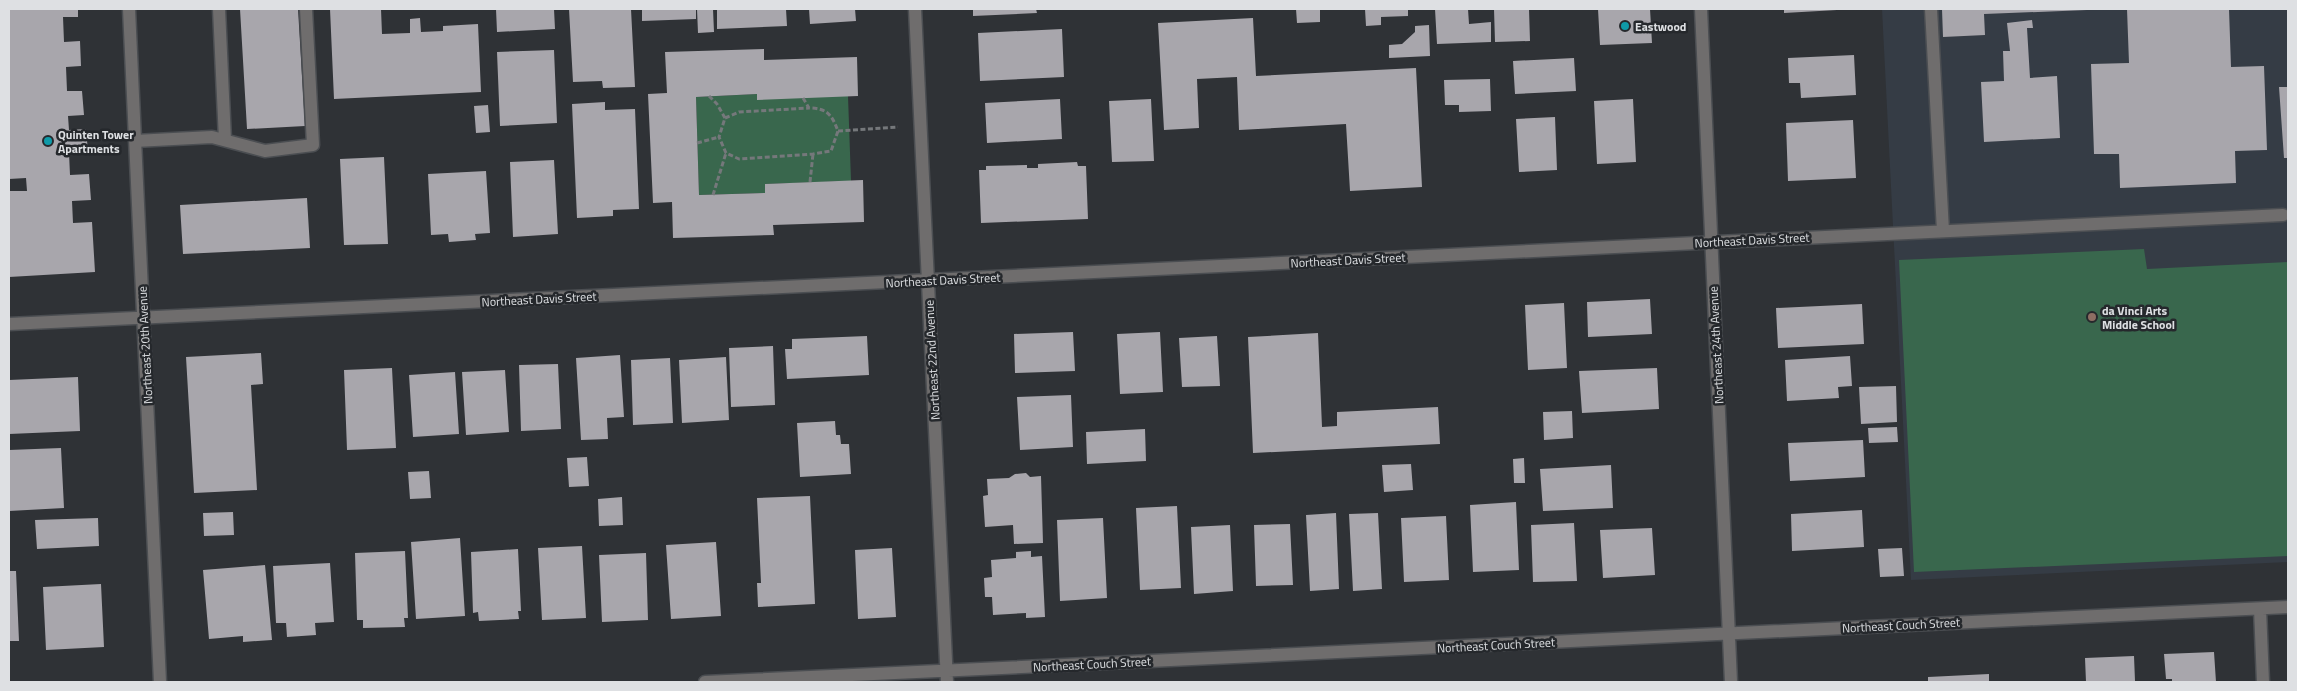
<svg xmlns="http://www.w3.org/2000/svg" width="2297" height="691" viewBox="0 0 2297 691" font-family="'Titillium Web',sans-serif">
<rect width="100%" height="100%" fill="#2f3236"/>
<path fill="#353c45" d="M 1882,9 L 2288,9 L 2288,562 L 1911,580 Z"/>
<path fill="#39674d" d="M 757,94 L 848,96 L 851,181 L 765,184 L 765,193 L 699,195 L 696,97 Z
M 2144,249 L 2147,269 L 2288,262 L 2288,556 L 1914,572 L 1899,260 Z"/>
<path fill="#a8a6ac" d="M 9,9 L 78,9 L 78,17 L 63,17 L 64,42 L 80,41 L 81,66 L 66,67 L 67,91 L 82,91 L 84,115 L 68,116 L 69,130 L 86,129 L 88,152 L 69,153 L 70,175 L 89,174 L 91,200 L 72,201 L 73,223 L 92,222 L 95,272 L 9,277 L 9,191 L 27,191 L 26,178 L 9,179 Z
M 240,9 L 298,9 L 305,126 L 247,129 Z
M 330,9 L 381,9 L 382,34 L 410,33 L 410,19 L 420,18 L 421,32 L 443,31 L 443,26 L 478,24 L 481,92 L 334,99 Z
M 496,9 L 554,9 L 555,29 L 497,32 Z
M 569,9 L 631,9 L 635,87 L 603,88 L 602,81 L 573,82 Z
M 642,9 L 696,9 L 696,19 L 642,21 Z
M 697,9 L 713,9 L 714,32 L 698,33 Z
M 717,9 L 786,9 L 787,26 L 717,29 Z
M 809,9 L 855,9 L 856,21 L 810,24 Z
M 973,9 L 1036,9 L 1037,13 L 973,16 Z
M 1296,9 L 1320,9 L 1320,22 L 1297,23 Z
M 1365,9 L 1408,9 L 1408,16 L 1381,17 L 1381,25 L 1366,26 Z
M 1435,9 L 1468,9 L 1469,24 L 1491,22 L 1491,42 L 1437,44 Z
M 1494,9 L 1529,9 L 1530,41 L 1495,42 Z
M 1598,9 L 1650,9 L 1652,43 L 1600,45 Z
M 1784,9 L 1837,9 L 1837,10 L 1784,13 Z
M 1942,9 L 2087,9 L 2087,10 L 1984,14 L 1985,35 L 1943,37 Z
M 2127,9 L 2229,9 L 2231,67 L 2264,66 L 2267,150 L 2235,151 L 2236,183 L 2120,188 L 2119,154 L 2094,154 L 2091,64 L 2129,63 Z
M 1253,18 L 1256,76 L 1416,68 L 1422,187 L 1350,191 L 1346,124 L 1239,130 L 1237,77 L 1197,79 L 1199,128 L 1164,130 L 1158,23 Z
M 2032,20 L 2033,28 L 2027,28 L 2030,78 L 2057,76 L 2060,138 L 1984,142 L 1981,82 L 2004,81 L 2003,51 L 2010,51 L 2007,23 Z
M 1429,25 L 1430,56 L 1389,58 L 1389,45 L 1402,44 L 1415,32 L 1415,26 Z
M 1062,29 L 1064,77 L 980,81 L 978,33 Z
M 764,49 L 764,60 L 857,57 L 858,96 L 757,100 L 757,94 L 696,97 L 699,195 L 765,193 L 765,184 L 863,180 L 864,222 L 773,225 L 774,235 L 673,238 L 672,202 L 653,203 L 648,94 L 667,93 L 665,52 Z
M 554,50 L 557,123 L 500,126 L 497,52 Z
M 1854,55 L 1856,95 L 1801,98 L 1800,83 L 1789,83 L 1788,58 Z
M 1574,58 L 1576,91 L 1515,94 L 1513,61 Z
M 1490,79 L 1491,111 L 1459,112 L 1459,105 L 1445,105 L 1444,80 Z
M 2279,87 L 2288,87 L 2288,158 L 2284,158 Z
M 1060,99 L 1062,139 L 987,143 L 985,103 Z
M 1151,99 L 1154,161 L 1112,162 L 1109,101 Z
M 1633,99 L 1636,162 L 1597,164 L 1594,101 Z
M 605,102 L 605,110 L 635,109 L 639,209 L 613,210 L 613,216 L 577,218 L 572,104 Z
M 488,105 L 490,132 L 476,133 L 474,106 Z
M 1555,117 L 1557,170 L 1519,172 L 1516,119 Z
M 1853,120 L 1856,178 L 1788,181 L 1786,123 Z
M 384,157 L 388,244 L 344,245 L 340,159 Z
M 554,160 L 558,234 L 513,237 L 510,162 Z
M 1077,162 L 1078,166 L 1086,166 L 1088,219 L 981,223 L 979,170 L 986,170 L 986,166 L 1027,165 L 1027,168 L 1038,168 L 1038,164 Z
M 486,171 L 490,233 L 475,234 L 476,240 L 449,242 L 448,234 L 431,235 L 428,174 Z
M 307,198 L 310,248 L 183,254 L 180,205 Z
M 1650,299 L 1652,334 L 1588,337 L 1587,302 Z
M 1564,303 L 1567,368 L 1528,370 L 1525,305 Z
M 1862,304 L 1864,344 L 1778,348 L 1776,308 Z
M 1073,332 L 1075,371 L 1015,373 L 1014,334 Z
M 1160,332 L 1163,392 L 1120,394 L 1117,334 Z
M 1318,333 L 1322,427 L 1337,426 L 1337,412 L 1438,407 L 1440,444 L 1253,453 L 1248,337 Z
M 867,336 L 869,375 L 787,379 L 785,349 L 792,349 L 792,339 Z
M 1217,336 L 1220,386 L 1182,387 L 1179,338 Z
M 773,346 L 775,405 L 731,407 L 729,348 Z
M 261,353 L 263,384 L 251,385 L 257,490 L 194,493 L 186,357 Z
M 620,355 L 624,417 L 607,418 L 608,439 L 581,440 L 576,358 Z
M 1850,356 L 1852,386 L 1838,387 L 1839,398 L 1787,401 L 1785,360 Z
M 726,357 L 729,420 L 682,423 L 679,360 Z
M 670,358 L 673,423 L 633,425 L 631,360 Z
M 558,364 L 561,429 L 521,431 L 519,365 Z
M 392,368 L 396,448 L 347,450 L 344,370 Z
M 1657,368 L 1659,409 L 1582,413 L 1579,371 Z
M 505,370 L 509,432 L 466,435 L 462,372 Z
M 455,372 L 459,434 L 413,437 L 409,375 Z
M 78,377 L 80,431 L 9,434 L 9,380 Z
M 1896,386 L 1897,422 L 1861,424 L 1859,387 Z
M 1071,395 L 1073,447 L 1020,450 L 1017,397 Z
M 1572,411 L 1573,438 L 1544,440 L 1543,412 Z
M 835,421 L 836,435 L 840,435 L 841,444 L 849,444 L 851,474 L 800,477 L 797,423 Z
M 1897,427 L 1898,442 L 1869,443 L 1868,428 Z
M 1145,429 L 1146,461 L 1087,464 L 1086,432 Z
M 1863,440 L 1865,477 L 1790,481 L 1788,443 Z
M 61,448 L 64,508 L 9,511 L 9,450 Z
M 587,457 L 589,486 L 569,487 L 567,458 Z
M 1524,458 L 1525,483 L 1514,483 L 1513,459 Z
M 1411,464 L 1413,490 L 1384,492 L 1382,465 Z
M 1611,465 L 1613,508 L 1543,511 L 1540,469 Z
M 429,471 L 431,498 L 410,499 L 408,472 Z
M 1026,473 L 1030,477 L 1041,476 L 1043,543 L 1014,544 L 1013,525 L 985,527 L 983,496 L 988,495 L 987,479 L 1009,478 L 1015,474 Z
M 810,496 L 815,604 L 758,607 L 757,583 L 761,583 L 757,498 Z
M 622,497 L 623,525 L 599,526 L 598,499 Z
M 1516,502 L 1519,570 L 1473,572 L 1470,505 Z
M 1177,506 L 1181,588 L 1140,590 L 1136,508 Z
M 1862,510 L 1864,547 L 1792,551 L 1791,514 Z
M 233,512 L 234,535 L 204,536 L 203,513 Z
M 1336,513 L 1339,589 L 1310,591 L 1306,515 Z
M 1378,513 L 1382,589 L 1353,591 L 1349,514 Z
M 1446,516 L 1449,580 L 1404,582 L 1401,518 Z
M 98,518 L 99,546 L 37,549 L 35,520 Z
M 1103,518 L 1107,598 L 1060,601 L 1057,520 Z
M 1574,523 L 1577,581 L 1533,582 L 1531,525 Z
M 1290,524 L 1293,585 L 1256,586 L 1254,525 Z
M 1230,525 L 1233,591 L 1194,594 L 1191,527 Z
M 1652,528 L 1655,575 L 1603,578 L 1600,530 Z
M 460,538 L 465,616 L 416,619 L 411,542 Z
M 716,542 L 721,616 L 671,619 L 666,545 Z
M 582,546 L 586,618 L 542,620 L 538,548 Z
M 892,548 L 896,617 L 858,619 L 855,550 Z
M 1902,548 L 1904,576 L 1880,577 L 1878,549 Z
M 518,549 L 521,611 L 518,611 L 519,619 L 479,621 L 478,612 L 473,613 L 471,552 Z
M 405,551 L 408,618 L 404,618 L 405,627 L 363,628 L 363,620 L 357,620 L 355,553 Z
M 1031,551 L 1031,557 L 1042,556 L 1045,617 L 1026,618 L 1026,613 L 993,615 L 992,597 L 985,597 L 984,578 L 992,577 L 991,560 L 1016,558 L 1016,552 Z
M 646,553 L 648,620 L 602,622 L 599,555 Z
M 330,563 L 334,622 L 315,623 L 316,635 L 287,637 L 286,623 L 276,623 L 273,566 Z
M 265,565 L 272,640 L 243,642 L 243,636 L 209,639 L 203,570 Z
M 9,571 L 16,571 L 19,641 L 9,641 Z
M 101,584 L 104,647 L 46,650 L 43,587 Z
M 2214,652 L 2216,682 L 2172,682 L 2172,679 L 2166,679 L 2164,654 Z
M 2134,656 L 2135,681 L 2086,682 L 2085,658 Z
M 1989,674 L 1989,682 L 1928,682 L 1928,677 Z"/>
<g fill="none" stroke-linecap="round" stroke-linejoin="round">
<defs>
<path id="minor" d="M 129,9 L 160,682
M 219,9 L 225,140
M 915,9 L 947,682
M 1701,9 L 1731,682
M 1931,9 L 1943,231
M 135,141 L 212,137 L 265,151 L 313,145 L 306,9
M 9,324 L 2283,215
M 2260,609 L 2263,682
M 705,682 L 2288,607"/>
</defs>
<use href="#minor" stroke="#4b4e52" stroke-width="15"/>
<path stroke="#75787b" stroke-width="3" stroke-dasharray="5 2.5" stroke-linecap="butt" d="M 709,96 L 717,104 L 725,118
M 803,98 L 809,108 C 827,108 832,115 838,131 L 831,151 L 813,154 L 739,159 L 726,153 L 719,137 L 725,118 L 739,112 L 809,108
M 838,131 L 898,127
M 697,143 L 719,137
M 810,182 L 813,154
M 713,195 L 726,153"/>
<use href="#minor" stroke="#6f6d6d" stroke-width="12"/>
</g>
<g fill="#0f9aa8" stroke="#25282c" stroke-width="2">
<circle cx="1625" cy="26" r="5"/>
<circle cx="48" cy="141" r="5"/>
</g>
<circle fill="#8d6e63" stroke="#25282c" stroke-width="2" cx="2092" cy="317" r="5"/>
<g text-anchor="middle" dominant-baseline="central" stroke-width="5" stroke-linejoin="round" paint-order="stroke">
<g font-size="12" font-weight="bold" fill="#dee0e3" stroke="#25282c" text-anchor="start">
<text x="1635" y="26">Eastwood</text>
<text x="58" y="134">Quinten Tower<tspan x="58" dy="14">Apartments</tspan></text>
<text x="2102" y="310">da Vinci Arts<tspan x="2102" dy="14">Middle School</tspan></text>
</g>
<g font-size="12" fill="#dee0e3" stroke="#25282c">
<text transform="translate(1752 240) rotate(-3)">Northeast Davis Street</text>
<text transform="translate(1348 260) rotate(-3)">Northeast Davis Street</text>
<text transform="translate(943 280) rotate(-3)">Northeast Davis Street</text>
<text transform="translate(539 299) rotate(-3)">Northeast Davis Street</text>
<text transform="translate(145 345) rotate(-93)">Northeast 20th Avenue</text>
<text transform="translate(1716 345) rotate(-93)">Northeast 24th Avenue</text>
<text transform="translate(932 360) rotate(-93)">Northeast 22nd Avenue</text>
<text transform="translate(1901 625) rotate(-3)">Northeast Couch Street</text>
<text transform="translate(1496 645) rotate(-3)">Northeast Couch Street</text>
<text transform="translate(1092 664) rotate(-3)">Northeast Couch Street</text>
</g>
</g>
<rect width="2297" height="691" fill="none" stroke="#dee0e3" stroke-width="20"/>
</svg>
